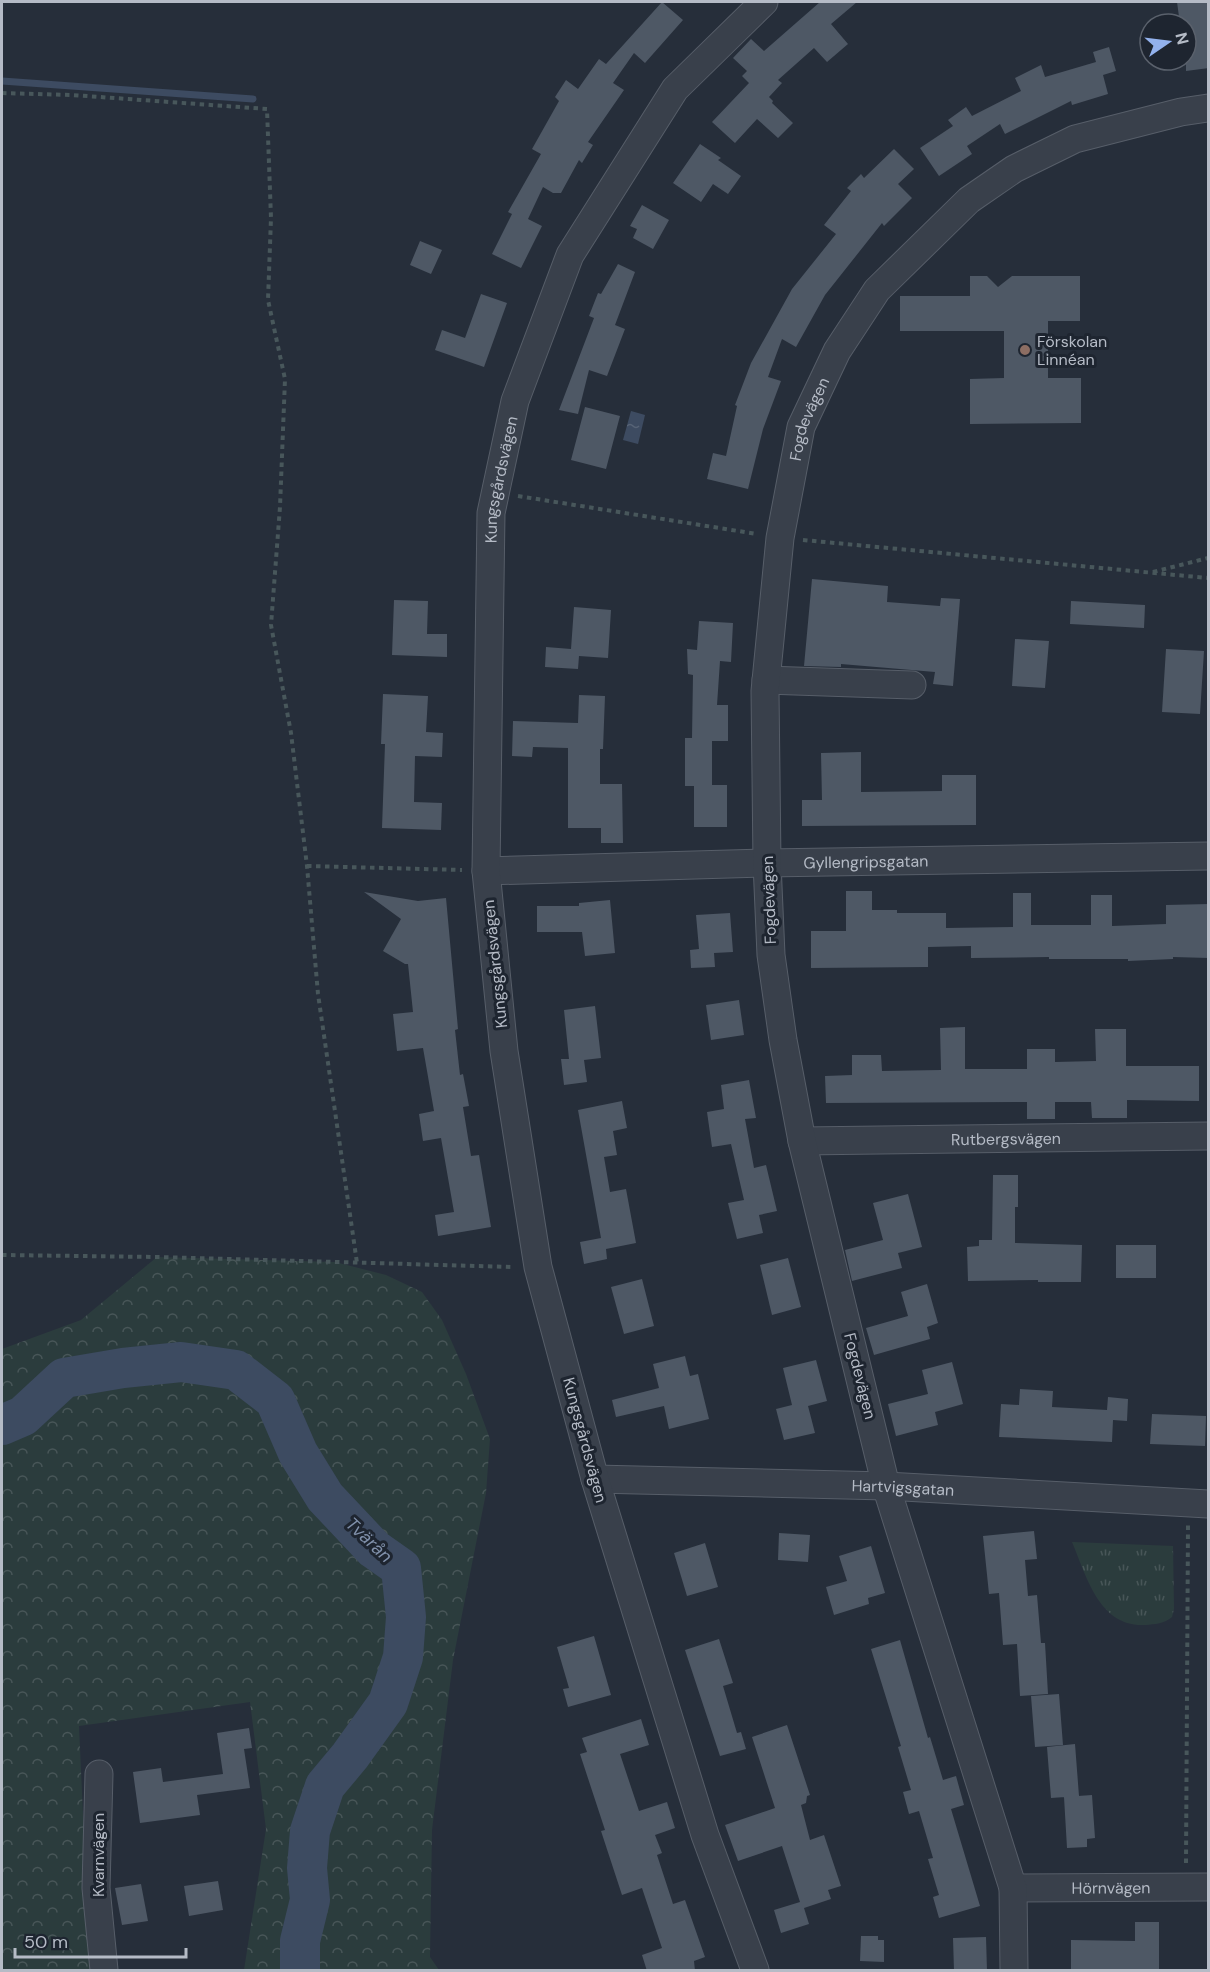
<svg xmlns="http://www.w3.org/2000/svg" width="1210" height="1972" viewBox="0 0 1210 1972" font-family="'DM Sans',sans-serif">
<defs>
<pattern id="forest-crowns" width="20" height="18" patternUnits="userSpaceOnUse" patternTransform="scale(1.5)"><rect width="20" height="18" fill="#2b3c3d"/><path d="M2 6a3 3 0 1 1 6 0M12 15a3 3 0 1 1 6 0" fill="none" stroke="#485658"/></pattern>
<pattern id="park-tufts" width="24" height="20" patternUnits="userSpaceOnUse" patternTransform="scale(1.5)"><rect width="24" height="20" fill="#2b3c3d"/><path d="M3 7l-1-3M5 7V3M7 7l1-3M15 17l-1-3M17 17v-4M19 17l1-3" fill="none" stroke="#485658"/></pattern>
<pattern id="water-ripples" width="26" height="14" patternUnits="userSpaceOnUse" patternTransform="scale(1.5)"><rect width="26" height="14" fill="#3d4b61"/><path d="M2 4q2-2 4 0t4 0M15 11q2-2 4 0t4 0" fill="none" stroke="#576376"/></pattern>
</defs>
<rect width="100%" height="100%" fill="#262e3a"/>
<path fill="url(#forest-crowns)" d="M 157,1257 L 335,1262 L 386,1275 L 422,1292 L 442,1320 L 466,1374 L 490,1439 L 486,1493 L 453,1660 L 432,1830 L 430,1957 L 439,1970 L 244,1970 L 266,1829 L 250,1702 L 79,1726 L 90,1970 L 2,1970 L 2,1349 L 81,1320 Z"/>
<path fill="url(#park-tufts)" d="M 1072,1542 L 1173,1546 L 1174,1609 L 1172,1617 C 1164,1624 1155,1624 1145,1625 C 1099,1627 1087,1577 1072,1542 Z"/>
<path fill="url(#water-ripples)" d="M 631,411 L 645,415 L 638,444 L 623,440 Z"/>
<g fill="none" stroke-linecap="round" stroke-linejoin="round">
<path stroke="#3d4b61" stroke-width="7" d="M 2,81 L 253,99"/>
<path stroke="#3d4b61" stroke-width="40" d="M 2,1425 L 23,1416 L 64,1378 L 123,1368 L 181,1362 L 236,1370 L 275,1400 L 298,1453 L 325,1497 L 374,1549 L 401,1568 L 406,1617 L 403,1657 L 388,1703 L 350,1756 L 325,1786 L 310,1831 L 307,1868 L 310,1900 L 300,1941 L 300,1970"/>
</g>
<path fill="#4e5865" d="M 662,2 L 683,20 L 645,63 L 634,53 L 613,83 L 624,90 L 588,142 L 593,145 L 582,163 L 579,160 L 561,193 L 553,193 L 543,187 L 528,219 L 542,226 L 521,268 L 492,254 L 512,214 L 508,212 L 541,154 L 532,149 L 559,101 L 555,97 L 566,80 L 578,89 L 599,59 L 606,64 Z
M 820,2 L 857,2 L 831,24 L 848,44 L 827,62 L 814,48 L 778,80 L 782,83 L 769,97 L 773,101 L 772,103 L 793,123 L 778,138 L 757,119 L 735,143 L 712,122 L 749,83 L 742,76 L 747,71 L 733,58 L 751,39 L 764,51 Z
M 1177,2 L 1209,2 L 1209,68 L 1186,71 L 1186,24 L 1180,24 Z
M 1109,47 L 1116,71 L 1103,75 L 1108,94 L 1072,105 L 1071,101 L 1005,134 L 1000,124 L 967,146 L 972,154 L 939,176 L 920,148 L 953,126 L 948,120 L 966,107 L 972,116 L 1021,91 L 1015,78 L 1041,65 L 1045,77 L 1096,62 L 1093,52 Z
M 700,144 L 721,158 L 718,160 L 741,176 L 728,194 L 713,184 L 701,202 L 673,183 Z
M 894,149 L 914,169 L 898,184 L 912,198 L 884,226 L 882,223 L 825,295 L 796,347 L 782,339 L 768,377 L 781,381 L 763,429 L 748,489 L 707,479 L 713,453 L 726,456 L 737,406 L 735,405 L 751,363 L 792,289 L 836,234 L 824,225 L 851,191 L 847,188 L 861,174 L 864,178 Z
M 642,205 L 669,220 L 653,249 L 633,238 L 637,229 L 630,226 Z
M 420,241 L 442,250 L 431,274 L 410,265 Z
M 618,264 L 635,272 L 615,325 L 625,329 L 607,376 L 589,370 L 578,414 L 559,410 L 594,318 L 589,316 L 598,293 L 601,294 Z
M 970,276 L 987,276 L 998,287 L 1012,276 L 1080,276 L 1080,321 L 1048,321 L 1048,378 L 1081,378 L 1081,423 L 970,424 L 970,379 L 1004,378 L 1004,331 L 900,331 L 900,296 L 970,296 Z
M 481,294 L 507,303 L 484,367 L 435,350 L 442,330 L 465,338 Z
M 585,407 L 620,416 L 606,469 L 571,460 Z
M 812,579 L 888,586 L 887,602 L 940,606 L 941,598 L 960,599 L 953,686 L 933,684 L 935,672 L 841,664 L 841,667 L 804,666 Z
M 394,600 L 428,601 L 427,634 L 447,634 L 447,657 L 392,655 Z
M 1071,601 L 1145,605 L 1144,628 L 1070,624 Z
M 574,607 L 611,610 L 608,658 L 579,656 L 578,669 L 545,667 L 546,647 L 571,649 Z
M 699,621 L 733,623 L 731,662 L 720,661 L 717,705 L 728,705 L 728,741 L 712,741 L 712,785 L 727,785 L 727,827 L 694,827 L 694,786 L 685,786 L 685,738 L 692,738 L 693,675 L 688,674 L 687,649 L 697,650 Z
M 1015,639 L 1049,641 L 1045,688 L 1012,686 Z
M 1166,649 L 1204,651 L 1200,714 L 1162,712 Z
M 383,694 L 428,696 L 426,732 L 443,733 L 442,757 L 415,756 L 414,802 L 442,803 L 441,830 L 382,828 L 385,744 L 381,744 Z
M 579,695 L 605,696 L 603,749 L 600,749 L 600,784 L 622,784 L 623,843 L 601,843 L 601,828 L 568,828 L 568,748 L 533,747 L 532,757 L 512,756 L 513,721 L 578,723 Z
M 861,752 L 861,792 L 942,791 L 942,775 L 976,775 L 976,825 L 802,826 L 802,800 L 822,800 L 821,753 Z
M 846,891 L 872,891 L 872,910 L 897,910 L 897,913 L 946,913 L 946,928 L 1013,927 L 1013,893 L 1031,893 L 1031,925 L 1091,925 L 1091,895 L 1112,895 L 1112,926 L 1166,924 L 1166,905 L 1209,904 L 1209,958 L 1173,957 L 1173,959 L 1128,961 L 1128,959 L 1049,959 L 1049,957 L 971,958 L 971,946 L 928,947 L 928,967 L 811,968 L 811,931 L 846,931 Z
M 364,892 L 418,901 L 446,898 L 458,1029 L 455,1030 L 460,1075 L 463,1074 L 469,1106 L 463,1107 L 471,1156 L 479,1155 L 491,1227 L 438,1236 L 435,1215 L 454,1212 L 441,1138 L 423,1141 L 419,1114 L 434,1111 L 423,1048 L 397,1051 L 393,1014 L 413,1012 L 408,964 L 405,964 L 383,951 L 401,919 Z
M 610,900 L 615,953 L 585,956 L 582,932 L 537,932 L 537,906 L 579,906 L 579,903 Z
M 730,913 L 733,952 L 714,953 L 715,967 L 691,968 L 690,950 L 699,949 L 696,915 Z
M 739,1000 L 744,1035 L 711,1040 L 706,1005 Z
M 595,1006 L 601,1058 L 584,1060 L 587,1082 L 564,1085 L 561,1059 L 569,1059 L 564,1010 Z
M 965,1027 L 965,1069 L 1027,1069 L 1027,1049 L 1055,1049 L 1055,1062 L 1096,1061 L 1095,1029 L 1126,1029 L 1126,1066 L 1199,1066 L 1199,1101 L 1127,1100 L 1127,1118 L 1092,1118 L 1091,1102 L 1055,1102 L 1055,1119 L 1027,1119 L 1027,1102 L 826,1103 L 825,1076 L 852,1075 L 852,1055 L 881,1055 L 882,1071 L 941,1070 L 940,1028 Z
M 749,1080 L 756,1118 L 745,1119 L 754,1168 L 766,1165 L 777,1211 L 759,1215 L 763,1233 L 737,1239 L 728,1203 L 744,1200 L 731,1144 L 712,1147 L 707,1112 L 724,1109 L 721,1085 Z
M 622,1101 L 627,1128 L 613,1131 L 617,1155 L 604,1157 L 610,1192 L 626,1189 L 636,1243 L 606,1249 L 607,1259 L 584,1264 L 580,1242 L 601,1238 L 578,1110 Z
M 993,1175 L 1018,1175 L 1018,1207 L 1015,1207 L 1015,1243 L 1082,1245 L 1081,1282 L 1038,1282 L 1038,1280 L 968,1281 L 967,1247 L 979,1246 L 979,1240 L 992,1240 Z
M 908,1194 L 922,1247 L 898,1253 L 902,1268 L 852,1281 L 845,1250 L 883,1240 L 873,1203 Z
M 1116,1245 L 1156,1245 L 1156,1278 L 1116,1278 Z
M 788,1258 L 801,1307 L 772,1315 L 760,1265 Z
M 642,1279 L 654,1326 L 624,1334 L 611,1287 Z
M 927,1284 L 938,1323 L 927,1327 L 930,1339 L 874,1355 L 866,1328 L 908,1316 L 901,1292 Z
M 685,1356 L 690,1376 L 698,1374 L 709,1419 L 669,1429 L 664,1406 L 616,1417 L 612,1400 L 659,1388 L 653,1364 Z
M 816,1360 L 827,1401 L 808,1406 L 815,1433 L 784,1440 L 776,1409 L 792,1405 L 783,1368 Z
M 952,1362 L 963,1404 L 935,1412 L 938,1425 L 896,1436 L 888,1404 L 928,1394 L 922,1370 Z
M 1020,1389 L 1053,1391 L 1052,1407 L 1107,1410 L 1108,1397 L 1128,1399 L 1127,1421 L 1113,1420 L 1112,1442 L 999,1437 L 1001,1404 L 1019,1405 Z
M 1152,1414 L 1206,1416 L 1205,1446 L 1150,1444 Z
M 1034,1531 L 1037,1559 L 1025,1560 L 1028,1596 L 1037,1595 L 1041,1643 L 1045,1643 L 1048,1694 L 1020,1696 L 1017,1644 L 1003,1645 L 999,1593 L 989,1594 L 983,1536 Z
M 779,1533 L 810,1535 L 808,1562 L 778,1560 Z
M 705,1543 L 718,1587 L 687,1596 L 674,1553 Z
M 871,1546 L 885,1593 L 868,1598 L 869,1604 L 834,1615 L 826,1587 L 847,1581 L 839,1556 Z
M 594,1636 L 611,1695 L 568,1707 L 563,1689 L 569,1688 L 557,1647 Z
M 719,1639 L 733,1683 L 723,1686 L 737,1733 L 741,1732 L 746,1749 L 720,1756 L 685,1650 Z
M 900,1640 L 928,1738 L 930,1737 L 943,1780 L 956,1776 L 964,1805 L 951,1809 L 980,1906 L 939,1918 L 933,1897 L 939,1895 L 928,1859 L 933,1858 L 919,1811 L 909,1814 L 903,1792 L 911,1790 L 898,1747 L 901,1746 L 871,1649 Z
M 1059,1694 L 1063,1745 L 1035,1747 L 1031,1696 Z
M 641,1719 L 649,1745 L 620,1754 L 639,1811 L 667,1802 L 675,1828 L 655,1835 L 662,1853 L 657,1855 L 673,1904 L 685,1900 L 705,1957 L 694,1961 L 695,1971 L 647,1971 L 642,1955 L 662,1948 L 642,1888 L 622,1895 L 601,1831 L 605,1830 L 580,1754 L 587,1752 L 582,1738 Z
M 787,1725 L 810,1795 L 807,1796 L 806,1803 L 801,1805 L 810,1840 L 824,1835 L 841,1886 L 828,1890 L 831,1899 L 804,1908 L 809,1924 L 781,1933 L 774,1910 L 800,1902 L 782,1846 L 738,1861 L 725,1825 L 775,1808 L 752,1737 Z
M 249,1728 L 252,1748 L 244,1749 L 250,1788 L 197,1795 L 200,1815 L 140,1823 L 133,1772 L 161,1768 L 163,1782 L 223,1774 L 217,1733 Z
M 1075,1744 L 1079,1796 L 1051,1798 L 1047,1747 Z
M 1092,1795 L 1095,1838 L 1087,1839 L 1087,1847 L 1067,1848 L 1064,1797 Z
M 218,1881 L 223,1910 L 189,1916 L 184,1886 Z
M 141,1884 L 148,1921 L 122,1925 L 115,1888 Z
M 1135,1922 L 1159,1922 L 1159,1971 L 1071,1971 L 1071,1940 L 1135,1941 Z
M 861,1936 L 878,1936 L 878,1940 L 884,1940 L 884,1962 L 860,1961 Z
M 986,1937 L 987,1971 L 954,1971 L 953,1938 Z"/>
<g fill="none" stroke-linecap="round" stroke-linejoin="round">
<defs>
<g id="minor">
<path d="M 766,680 L 912,685"/>
<path id="s1" d="M 486,871 L 767,863 L 1208,856"/>
<path id="s2" d="M 802,1141 L 1208,1136"/>
<path id="s3" d="M 595,1479 L 886,1486 L 1208,1504"/>
<path d="M 99,1774 L 96,1888 L 104,1970"/>
<path id="s4" d="M 1013,1888 L 1208,1887"/>
<path id="s5" d="M 755,1970 L 705,1835 L 595,1479 L 538,1267 L 504,1051 L 486,871 L 491,513 L 515,401 L 570,255 L 675,89 L 764,2"/>
<path id="s6" d="M 1014,1970 L 1013,1888 L 886,1486 L 802,1141 L 783,1040 L 771,955 L 767,863 L 765,691 L 780,538 L 801,427 L 837,351 L 877,290 L 969,200 L 1014,169 L 1075,139 L 1181,112 L 1208,108"/>
</g>
</defs>
<use href="#minor" stroke="#575e69" stroke-width="29"/>
<path stroke="#48575b" stroke-width="4" stroke-dasharray="4.5 4.5" stroke-linecap="butt" d="M 2,93 L 72,95 L 267,109 L 271,218 L 268,300 L 285,379 L 280,507 L 271,625 L 291,733 L 307,866 L 318,994 L 357,1263
M 518,496 L 757,534
M 803,540 L 1208,578
M 1153,572 L 1208,558
M 307,866 L 462,870
M 2,1255 L 157,1257 L 514,1267
M 1186,1863 L 1188,1525"/>
<use href="#minor" stroke="#39404b" stroke-width="27"/>
</g>
<circle fill="#8d6e63" stroke="#1e2530" stroke-width="2" cx="1025" cy="350" r="6"/>
<g text-anchor="middle" dominant-baseline="central" stroke-width="6" stroke-linejoin="round" paint-order="stroke">
<g font-size="16" fill="#b5bbc6" stroke="#1e2530" text-anchor="start">
<text x="1037" y="341">Förskolan<tspan x="1037" dy="18">Linnéan</tspan></text>
</g>
<g font-size="16" fill="#b5bbc6" stroke="#1e2530">
<text stroke="none"><textPath href="#s6" startOffset="1588">Fogdevägen</textPath></text>
<text stroke="none"><textPath href="#s5" startOffset="1528">Kungsgårdsvägen</textPath></text>
<text stroke="none"><textPath href="#s1" startOffset="380">Gyllengripsgatan</textPath></text>
<text transform="translate(769 900) rotate(-92)">Fogdevägen</text>
<text transform="translate(495 964) rotate(-96)">Kungsgårdsvägen</text>
<text stroke="none"><textPath href="#s2" startOffset="204">Rutbergsvägen</textPath></text>
<text transform="translate(860 1376) rotate(76)">Fogdevägen</text>
<text transform="translate(585 1440) rotate(75)">Kungsgårdsvägen</text>
<text stroke="none"><textPath href="#s3" startOffset="308">Hartvigsgatan</textPath></text>
<text transform="translate(98 1855) rotate(-90)">Kvarnvägen</text>
<text stroke="none"><textPath href="#s4" startOffset="98">Hörnvägen</textPath></text>
</g>
<g font-size="18" font-style="italic" fill="#8090aa" stroke="#1e2530">
<text transform="translate(369 1540) rotate(43)">Tvärån</text>
</g>
</g>
<rect width="1210" height="1972" fill="none" stroke="#b5bbc6" stroke-width="6"/>
<g transform="translate(1168 42) rotate(76)"><circle r="28" fill="#1e2530" stroke="#5a616c" stroke-width="1.5"/>
<path d="M0-4.5L10 22L0 15L-10 22Z" fill="#93b2ed"/>
<text y="-9" font-size="16" font-weight="bold" text-anchor="middle" fill="#b5bbc6">N</text>
</g>
<path d="M15 1948v9h171v-9" fill="none" stroke="#b5bbc6" stroke-width="3"/>
<text x="24" y="1948" font-size="18" fill="#b5bbc6" stroke="#1e2530" stroke-width="4.5" paint-order="stroke">50 m</text>
</svg>
